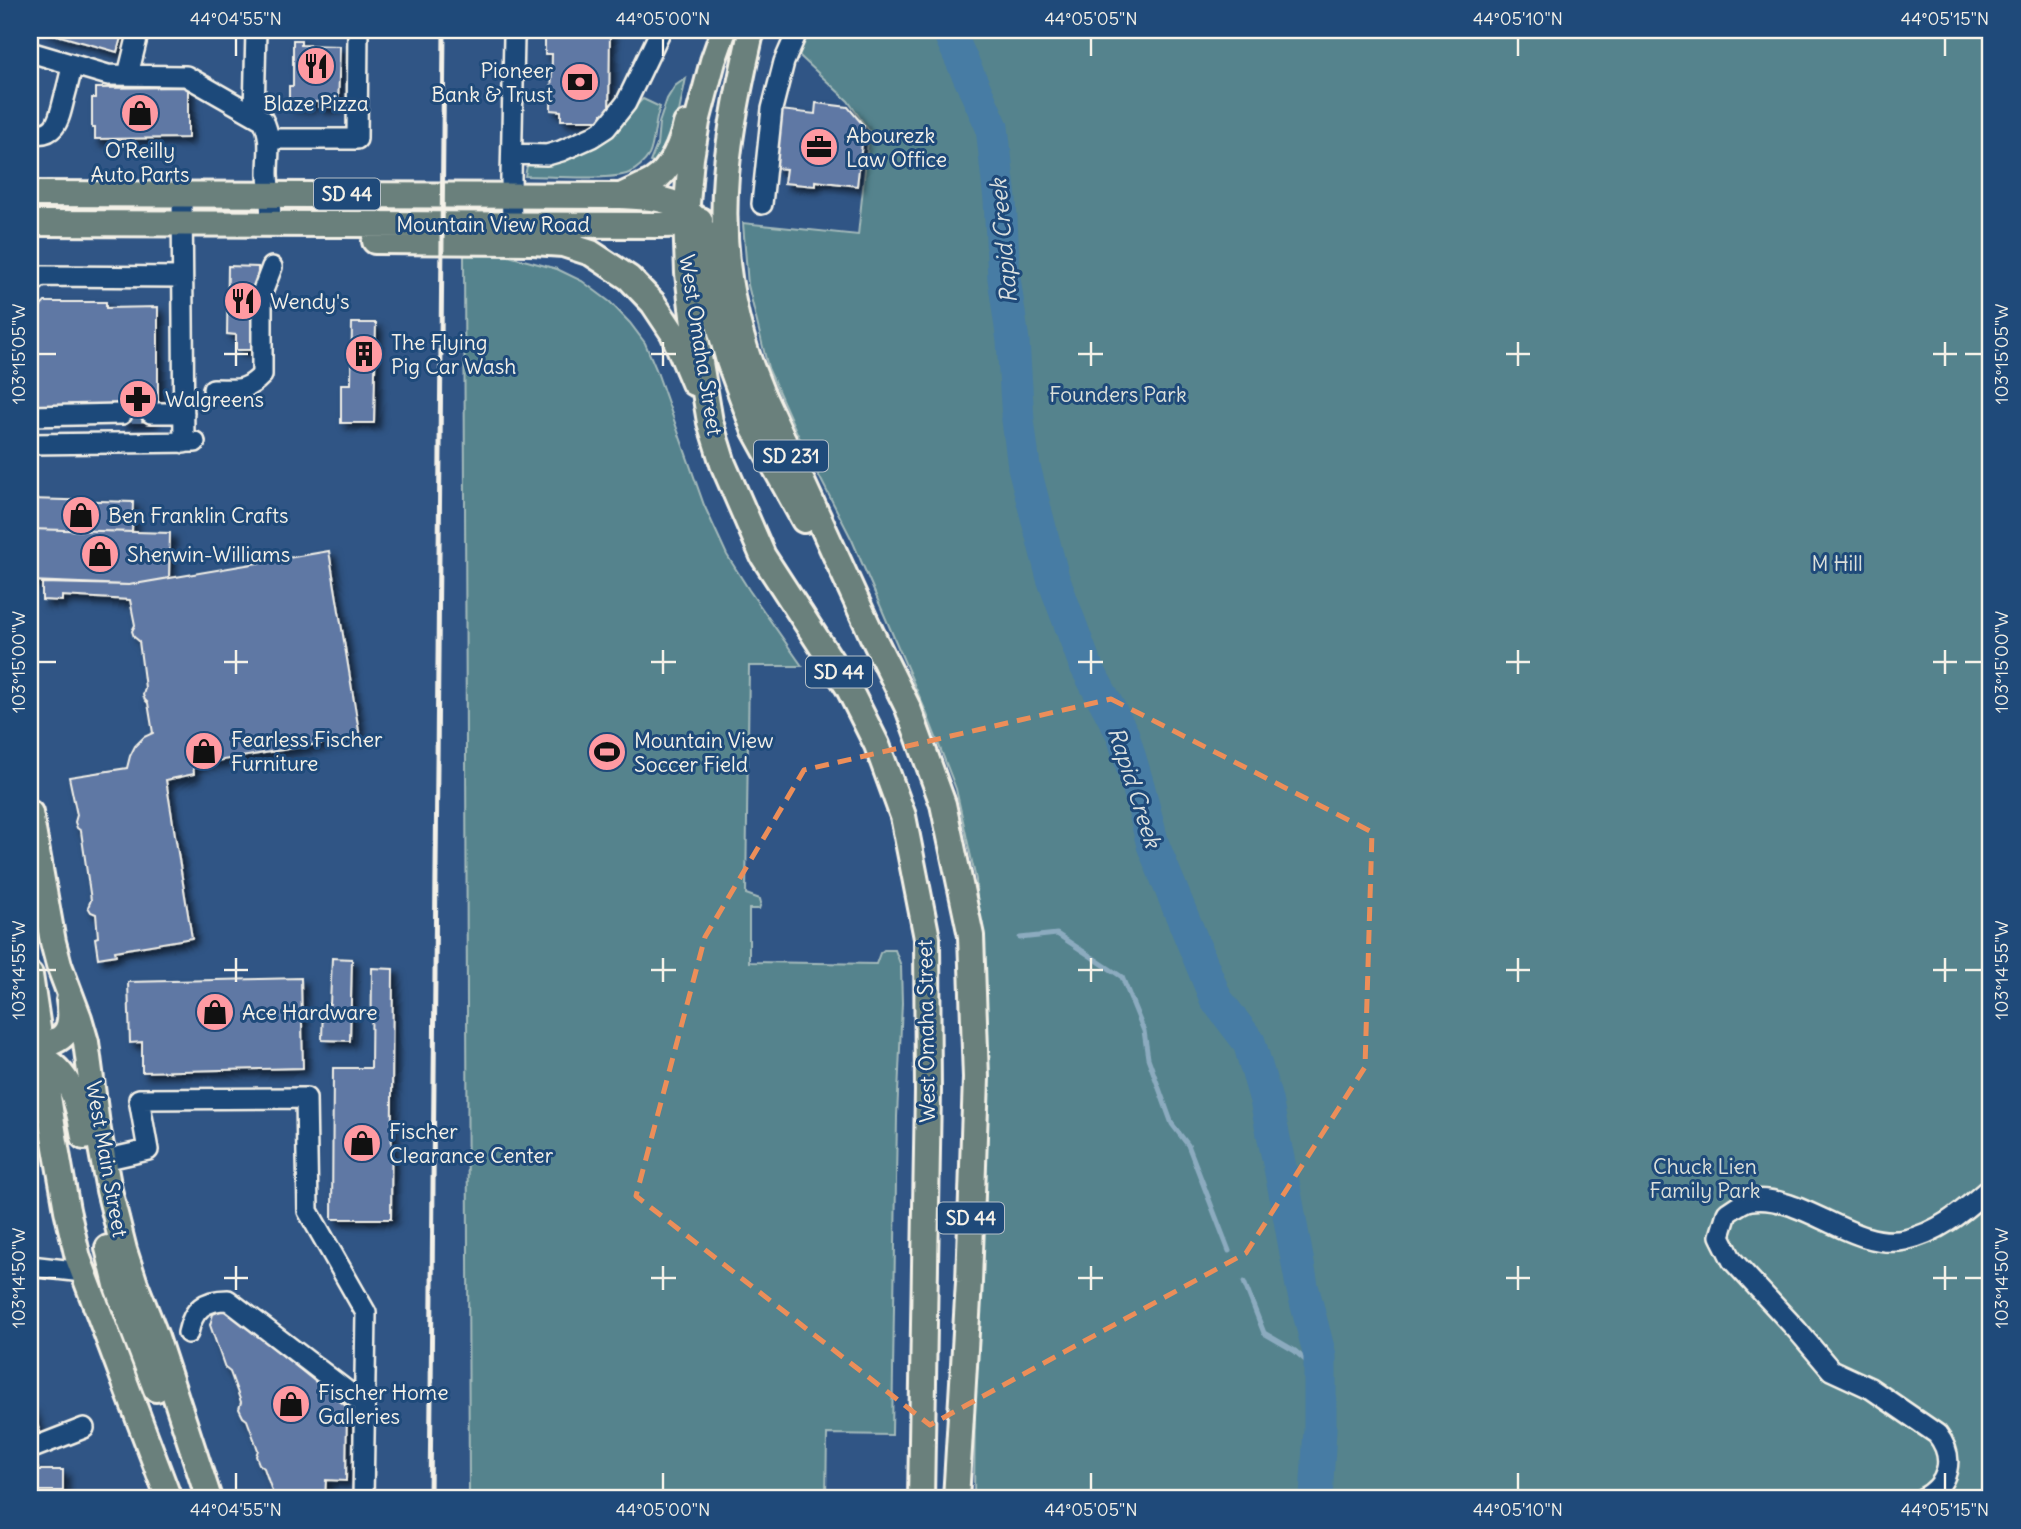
<svg xmlns="http://www.w3.org/2000/svg" width="2021" height="1529" viewBox="0 0 2021 1529" font-family="Delius,sans-serif">
<defs>
<filter id="shadow"><feDropShadow dx="5.5" dy="5.5" stdDeviation="3.5" flood-color="#0009"/></filter>
</defs>
<rect width="100%" height="100%" fill="#305585"/>
<filter id="ink" filterUnits="userSpaceOnUse"><feTurbulence type="fractalNoise" baseFrequency=".0143" numOctaves="2"/><feDisplacementMap in="SourceGraphic" scale="14" xChannelSelector="R" yChannelSelector="G"/><feConvolveMatrix kernelMatrix="1 2 1 2 8 2 1 2 1" color-interpolation-filters="sRGB"/></filter>
<g filter="url(#ink)">
<path fill="#54838d" stroke="#a4baba" stroke-width="2" d="M 772,30 L 1991,30 L 1991,1499 L 974,1499 L 979,974 L 976,880 L 956,789 L 926,712 L 852,540 L 797,433 L 768,368 L 748,285 L 743,223 L 858,235 L 869,131 L 848,101 Z
M 686,78 L 674,136 L 662,162 L 653,163 L 650,162 L 657,145 L 659,123 L 667,99 L 675,86 Z
M 643,99 L 660,107 C 654,122 655,143 649,155 C 645,162 636,170 629,173 C 611,181 547,176 525,176 L 527,166 L 529,163 C 564,160 591,155 617,129 C 626,120 633,107 643,99 Z
M 464,254 L 501,254 L 557,269 L 582,281 L 610,302 L 630,323 L 645,343 L 656,369 L 704,505 L 727,555 L 749,590 L 802,666 L 749,666 L 746,894 L 760,899 L 761,903 L 759,909 L 749,909 L 749,962 L 876,964 L 880,953 L 884,950 L 895,950 L 901,966 L 902,1003 L 897,1117 L 892,1435 L 827,1434 L 826,1499 L 469,1499 Z"/>
<g fill="none" stroke-linecap="round" stroke-linejoin="round">
<path stroke="#8cabbf" stroke-width="5" d="M 1020,938 L 1057,934 L 1122,977 L 1144,1031 L 1148,1058 L 1172,1124 L 1188,1145 L 1229,1251
M 1244,1282 L 1264,1333 L 1295,1351 L 1320,1373"/>
<path stroke="#477ca4" stroke-width="33" d="M 948,30 L 992,127 L 1000,200 L 1004,278 L 1013,341 L 1018,420 L 1024,467 L 1053,578 L 1085,664 L 1123,735 L 1139,789 L 1153,845 L 1216,999 L 1249,1042 L 1266,1100 L 1285,1192 L 1302,1286 L 1320,1356 L 1320,1429 L 1316,1499"/>
</g>
<path fill="#5f78a4" stroke="#f4f1e8" stroke-width="2" filter="url(#shadow)" d="M 39,30 L 123,30 L 117,52 Z
M 550,30 L 610,30 L 609,114 L 602,114 L 602,120 L 561,120 L 561,111 L 551,110 L 552,54 L 545,54 L 545,39 L 550,38 Z
M 293,40 L 301,40 L 301,45 L 340,46 L 338,107 L 318,107 L 318,102 L 310,102 L 310,106 L 289,106 L 289,86 L 293,86 Z
M 188,87 L 188,138 L 95,139 L 95,128 L 92,128 L 92,98 L 96,98 L 96,88 Z
M 816,103 L 848,107 L 864,126 L 857,186 L 815,181 L 815,186 L 784,183 L 786,169 L 775,168 L 781,110 L 815,114 Z
M 228,266 L 258,267 L 257,336 L 252,336 L 252,350 L 236,350 L 236,335 L 227,334 Z
M 45,302 L 106,302 L 106,308 L 158,307 L 158,406 L 151,421 L 122,422 L 122,405 L 37,406 L 37,376 L 34,376 L 34,313 Z
M 352,323 L 376,323 L 374,423 L 341,423 L 341,384 L 351,384 Z
M 30,499 L 133,502 L 132,532 L 30,529 Z
M 30,529 L 170,533 L 169,578 L 129,585 L 31,581 Z
M 329,551 L 360,737 L 193,765 L 194,774 L 166,780 L 192,938 L 115,951 L 116,955 L 98,958 L 95,938 L 98,937 L 96,914 L 91,912 L 88,907 L 91,900 L 81,831 L 77,828 L 75,822 L 77,815 L 69,777 L 127,768 L 130,756 L 135,746 L 144,737 L 153,733 L 148,703 L 145,700 L 143,695 L 145,688 L 139,641 L 134,637 L 132,631 L 135,625 L 130,600 L 62,596 L 62,601 L 42,600 L 42,583 L 129,585 Z
M 332,958 L 352,959 L 350,1041 L 322,1040 L 323,1004 L 330,1004 Z
M 372,968 L 393,969 L 391,1219 L 332,1219 L 333,1068 L 371,1068 Z
M 301,978 L 303,1068 L 142,1072 L 142,1042 L 130,1043 L 128,982 Z
M 222,1310 L 227,1311 L 347,1407 L 346,1481 L 326,1480 L 325,1499 L 272,1499 L 274,1497 L 264,1468 L 259,1464 L 256,1456 L 258,1450 L 247,1420 L 243,1417 L 239,1409 L 241,1402 L 230,1372 L 225,1368 L 210,1325 L 213,1314 Z
M 30,1405 L 41,1435 L 30,1439 Z
M 30,1467 L 38,1467 L 38,1470 L 63,1470 L 63,1491 L 30,1491 Z"/>
<g fill="none" stroke-linecap="round" stroke-linejoin="round">
<path stroke="#4d6c94" stroke-width="19" stroke-dasharray="19 10" stroke-linecap="butt" d="M 122,414 L 151,413"/>
<defs>
<path id="minor" d="M 30,52 L 108,75 L 186,76 L 263,120 C 272,137 268,155 268,174 C 269,191 271,208 271,224
M 128,75 L 139,30
M 254,114 L 256,30
M 30,132 C 56,139 59,119 64,99 C 67,88 70,77 72,66
M 269,139 L 357,139 L 358,30
M 512,154 L 547,155 L 561,151 L 592,137 L 606,128 L 626,103 L 661,30
M 182,194 L 184,443
M 762,204 L 772,109 L 784,62 L 798,30
M 512,224 L 511,178 L 514,37 L 520,30
M 30,285 L 41,276 L 182,277
M 213,389 C 236,389 245,393 262,375 L 262,293 L 272,267
M 151,413 L 184,413
M 30,416 L 122,414
M 30,444 L 195,442
M 104,1160 L 148,1150 L 139,1099 L 306,1098 L 308,1211 L 366,1313 L 363,1499
M 30,1266 L 83,1272
M 188,1333 C 193,1309 204,1300 228,1300 L 364,1404
M 30,1449 L 84,1428
M 1922,1499 C 1949,1485 1956,1458 1937,1434 L 1870,1388 L 1831,1370 L 1797,1330 L 1732,1260 L 1720,1236 L 1727,1213 C 1734,1208 1743,1201 1751,1200 C 1802,1193 1854,1251 1905,1240 C 1941,1232 1964,1210 1991,1187"/>
<path id="major" d="M 724,30 L 713,61 L 697,122 L 691,158 L 686,215 L 688,273 L 695,333 L 710,422 L 723,464 L 763,556 L 848,687 L 877,745 L 903,816 L 927,938 L 928,1091 L 921,1499
M 753,30 L 750,37 C 740,83 730,129 726,175 C 720,249 732,324 761,392 L 872,635 L 908,708 L 943,804 L 971,936 L 976,1078 L 969,1282 L 956,1499
M 30,194 L 621,196 C 661,198 691,198 708,241 L 716,314 L 729,361 L 754,429 L 804,520
M 623,195 C 633,190 644,186 653,181 C 671,170 682,143 686,124
M 30,223 L 664,225 L 691,224 L 700,220
M 375,241 L 533,242 L 563,244 L 591,253 L 629,278 L 653,303 L 673,333 L 694,383
M 30,813 L 53,942 L 59,965 L 79,1018 L 86,1042 L 97,1125 L 109,1190 L 124,1250 L 135,1284 L 156,1337 L 209,1499
M 30,975 L 54,1136 L 67,1210 L 78,1258 L 169,1499
M 30,1049 C 61,1041 75,1037 69,1000
M 37,1055 C 71,1072 78,1102 84,1137
M 108,1248 L 118,1289 L 156,1389"/>
</defs>
<use href="#minor" stroke="#f4f1e8" stroke-width="24"/>
<use href="#major" stroke="#f4f1e8" stroke-width="30"/>
<use href="#minor" stroke="#1f4a7a" stroke-width="19"/>
<use href="#major" stroke="#6a807c" stroke-width="24"/>
<path stroke="#f4f1e8" stroke-width="5" d="M 430,1499 L 444,30"/>
</g>
</g>
<path fill="none" stroke="#ec8e59" stroke-width="5" stroke-dasharray="14 9" stroke-linejoin="round" d="M 1111,699 L 1372,832 L 1365,1067 L 1246,1253 L 930,1425 L 636,1196 L 705,937 L 804,770 Z"/>
<path fill="none" stroke="#f4f1e8" stroke-width="2.5" d="M 236,38 L 236,56M 663,38 L 663,56M 1091,38 L 1091,56M 1518,38 L 1518,56M 1945,38 L 1945,56M 236,342 L 236,366M 663,342 L 663,366M 1091,342 L 1091,366M 1518,342 L 1518,366M 1945,342 L 1945,366M 38,354 L 56,354M 224,354 L 248,354M 651,354 L 676,354M 1078,354 L 1103,354M 1506,354 L 1530,354M 1933,354 L 1957,354M 1965,354 L 1982,354M 236,650 L 236,674M 663,650 L 663,674M 1091,650 L 1091,674M 1518,650 L 1518,674M 1945,650 L 1945,674M 38,662 L 56,662M 224,662 L 248,662M 651,662 L 676,662M 1078,662 L 1103,662M 1506,662 L 1530,662M 1933,662 L 1957,662M 1965,662 L 1982,662M 236,958 L 236,982M 663,958 L 663,982M 1091,958 L 1091,982M 1518,958 L 1518,982M 1945,958 L 1945,982M 38,970 L 56,970M 224,970 L 248,970M 651,970 L 676,970M 1078,970 L 1103,970M 1506,970 L 1530,970M 1933,970 L 1957,970M 1965,970 L 1982,970M 236,1266 L 236,1290M 663,1266 L 663,1290M 1091,1266 L 1091,1290M 1518,1266 L 1518,1290M 1945,1266 L 1945,1290M 38,1278 L 56,1278M 224,1278 L 248,1278M 651,1278 L 676,1278M 1078,1278 L 1103,1278M 1506,1278 L 1530,1278M 1933,1278 L 1957,1278M 1965,1278 L 1982,1278M 236,1473 L 236,1490M 663,1473 L 663,1490M 1091,1473 L 1091,1490M 1518,1473 L 1518,1490M 1945,1473 L 1945,1490"/>
<defs>
<symbol id="restaurant-disc" viewBox="-11 -11 22 22"><circle r="9.5" fill="#ff9aa2" stroke="#1f4a7a"/><path d="M-5-6h1v4h1v-4h1v4h1v-4h1v5L-1.5 .5V6h-2V.5L-5-1ZM5-6V6H3V1.5H1.5Q1.5-4 5-6Z" fill="#111"/></symbol>
<symbol id="bank-disc" viewBox="-11 -11 22 22"><circle r="9.5" fill="#ff9aa2" stroke="#1f4a7a"/><path d="M-6-4H6V4H-6ZM0-2.3a2.3 2.3 0 1 0 0 4.6a2.3 2.3 0 1 0 0-4.6Z" fill="#111"/></symbol>
<symbol id="shop-disc" viewBox="-11 -11 22 22"><circle r="9.5" fill="#ff9aa2" stroke="#1f4a7a"/><path d="M-5-2.5h2.3a2.7 3.5 0 0 1 5.4 0H5L5.5 6h-11ZM-1.5-2.5h3a1.5 2.3 0 0 0-3 0Z" fill="#111"/></symbol>
<symbol id="office-disc" viewBox="-11 -11 22 22"><circle r="9.5" fill="#ff9aa2" stroke="#1f4a7a"/><path d="M-6-3h4V-5.5h4V-3h4V5H-6ZM-1-4.5V-3h2v-1.5ZM-6 0V1H6V0Z" fill="#111"/></symbol>
<symbol id="building-disc" viewBox="-11 -11 22 22"><circle r="9.5" fill="#ff9aa2" stroke="#1f4a7a"/><path d="M-4-6H4V6H1V3H-1V6H-4ZM-2.5-4.3h1.7v1.8h-1.7ZM.8-4.3h1.7v1.8H.8ZM-2.5-1h1.7V.8h-1.7ZM.8-1h1.7V.8H.8Z" fill="#111"/></symbol>
<symbol id="pharmacy-disc" viewBox="-11 -11 22 22"><circle r="9.5" fill="#ff9aa2" stroke="#1f4a7a"/><path d="M-2-6h4v4h4v4h-4v4h-4v-4h-4v-4h4Z" fill="#111"/></symbol>
<symbol id="stadium-disc" viewBox="-11 -11 22 22"><circle r="9.5" fill="#ff9aa2" stroke="#1f4a7a"/><path d="M0-5a6.5 5 0 1 0 0 10a6.5 5 0 1 0 0-10ZM-3.5-1.8h7v3.6h-7Z" fill="#111"/></symbol>
</defs>
<g fill-rule="evenodd">
<use href="#restaurant-disc" x="294" y="44" width="44" height="44"/>
<use href="#bank-disc" x="558" y="60" width="44" height="44"/>
<use href="#shop-disc" x="118" y="91" width="44" height="44"/>
<use href="#office-disc" x="797" y="125" width="44" height="44"/>
<use href="#restaurant-disc" x="221" y="279" width="44" height="44"/>
<use href="#building-disc" x="342" y="332" width="44" height="44"/>
<use href="#pharmacy-disc" x="116" y="377" width="44" height="44"/>
<use href="#shop-disc" x="59" y="493" width="44" height="44"/>
<use href="#shop-disc" x="78" y="532" width="44" height="44"/>
<use href="#shop-disc" x="182" y="729" width="44" height="44"/>
<use href="#stadium-disc" x="585" y="730" width="44" height="44"/>
<use href="#shop-disc" x="193" y="990" width="44" height="44"/>
<use href="#shop-disc" x="340" y="1121" width="44" height="44"/>
<use href="#shop-disc" x="269" y="1382" width="44" height="44"/>
</g>
<g text-anchor="middle" dominant-baseline="central" stroke-width="6" stroke-linejoin="round" paint-order="stroke">
<g fill="#1f4a7a" stroke="#b4bfc7" stroke-width="2">
<rect x="314" y="178.5" width="66" height="31" rx="5"/>
<rect x="754" y="440.5" width="74" height="31" rx="5"/>
<rect x="806" y="656.5" width="66" height="31" rx="5"/>
<rect x="938" y="1202.5" width="66" height="31" rx="5"/>
</g>
<g font-size="19" font-weight="bold" fill="#f4f1e8">
<text x="347" y="194">SD 44</text>
<text x="791" y="456">SD 231</text>
<text x="839" y="672">SD 44</text>
<text x="971" y="1218">SD 44</text>
</g>
<g font-size="21" fill="#f4f1e8" stroke="#1f4a7a" text-anchor="start">
<text x="553" y="70" text-anchor="end">Pioneer<tspan x="553" dy="24">Bank &amp; Trust</tspan></text>
<text x="316" y="103" text-anchor="middle">Blaze Pizza</text>
<text x="846" y="135">Abourezk<tspan x="846" dy="24">Law Office</tspan></text>
<text x="140" y="150" text-anchor="middle">O'Reilly<tspan x="140" dy="24">Auto Parts</tspan></text>
<text x="270" y="301">Wendy's</text>
<text x="391" y="342">The Flying<tspan x="391" dy="24">Pig Car Wash</tspan></text>
<text x="165" y="399">Walgreens</text>
<text x="108" y="515">Ben Franklin Crafts</text>
<text x="127" y="554">Sherwin-Williams</text>
<text x="231" y="739">Fearless Fischer<tspan x="231" dy="24">Furniture</tspan></text>
<text x="634" y="740">Mountain View<tspan x="634" dy="24">Soccer Field</tspan></text>
<text x="242" y="1012">Ace Hardware</text>
<text x="389" y="1131">Fischer<tspan x="389" dy="24">Clearance Center</tspan></text>
<text x="318" y="1392">Fischer Home<tspan x="318" dy="24">Galleries</tspan></text>
</g>
<g font-size="21" fill="#f4f1e8" stroke="#1f4a7a">
<text x="493" y="224">Mountain View Road</text>
<text transform="translate(701 345) rotate(81)">West Omaha Street</text>
<text transform="translate(926 1031) rotate(-91)">West Omaha Street</text>
<text transform="translate(107 1159) rotate(80)">West Main Street</text>
</g>
<g font-size="21" fill="#dce0da" stroke="#1f4a7a">
<text x="1118" y="394">Founders Park</text>
<text x="1837" y="563">M Hill</text>
<text x="1705" y="1166">Chuck Lien<tspan x="1705" dy="24">Family Park</tspan></text>
</g>
<g font-size="23" font-style="italic" fill="#dadfde" stroke="#1f4a7a">
<text transform="translate(1003 241) rotate(-95)">Rapid Creek</text>
<text transform="translate(1135 787) rotate(72)">Rapid Creek</text>
</g>
</g>
<rect width="2021" height="1529" fill="none" stroke="#1f4a7a" stroke-width="77"/>
<rect x="38" y="38" width="1944" height="1452" fill="none" stroke="#f4f1e8" stroke-width="2.5"/>
<g font-size="18" text-anchor="middle" fill="#f4f1e8">
<text x="236" y="25">44°04'55"N</text>
<text x="663" y="25">44°05'00"N</text>
<text x="1091" y="25">44°05'05"N</text>
<text x="1518" y="25">44°05'10"N</text>
<text x="1945" y="25">44°05'15"N</text>
<text transform="translate(2002 354) rotate(-90)" y="6">103°15'05"W</text>
<text transform="translate(19 354) rotate(-90)" y="6">103°15'05"W</text>
<text transform="translate(2002 662) rotate(-90)" y="6">103°15'00"W</text>
<text transform="translate(19 662) rotate(-90)" y="6">103°15'00"W</text>
<text transform="translate(2002 970) rotate(-90)" y="6">103°14'55"W</text>
<text transform="translate(19 970) rotate(-90)" y="6">103°14'55"W</text>
<text transform="translate(2002 1278) rotate(-90)" y="6">103°14'50"W</text>
<text transform="translate(19 1278) rotate(-90)" y="6">103°14'50"W</text>
<text x="236" y="1516">44°04'55"N</text>
<text x="663" y="1516">44°05'00"N</text>
<text x="1091" y="1516">44°05'05"N</text>
<text x="1518" y="1516">44°05'10"N</text>
<text x="1945" y="1516">44°05'15"N</text>
</g>
</svg>
